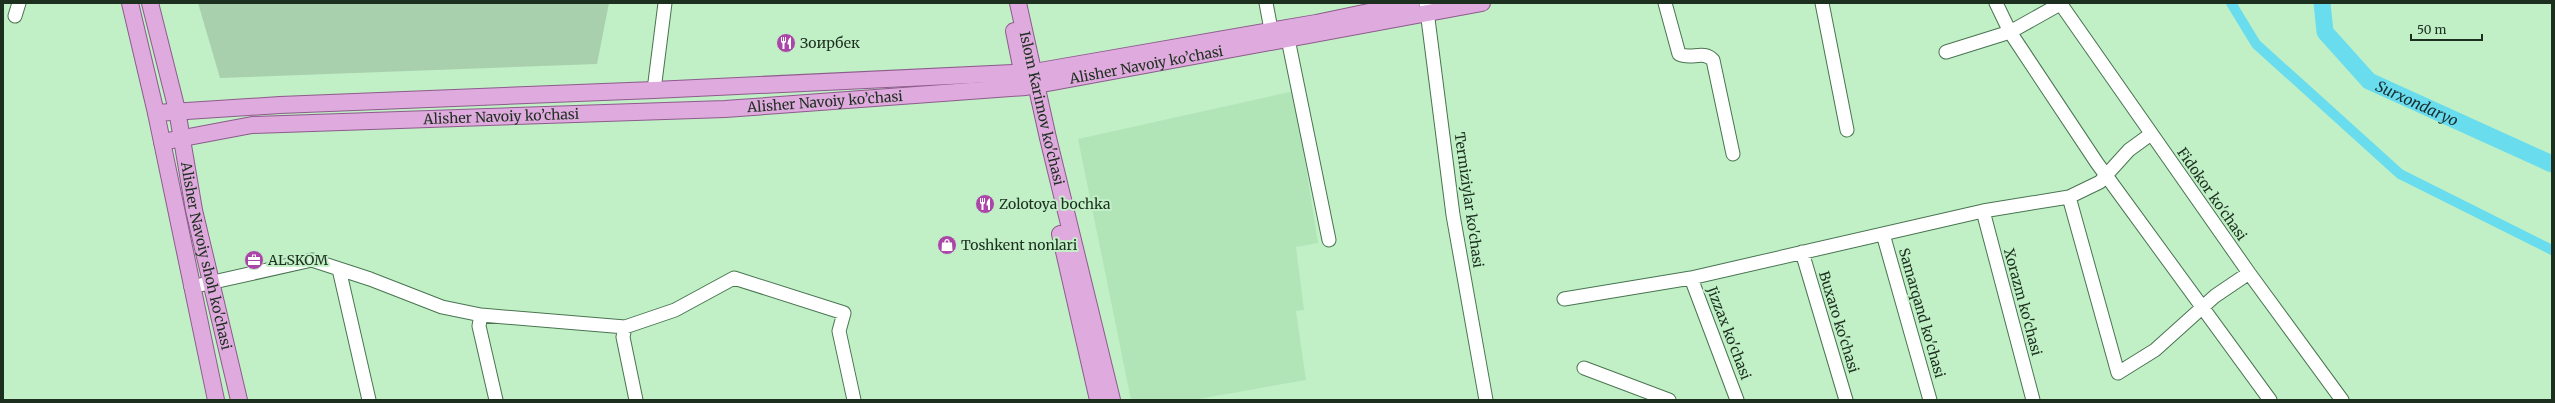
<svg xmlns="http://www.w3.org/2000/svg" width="2555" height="403" viewBox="0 0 2555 403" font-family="Merriweather,serif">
<rect width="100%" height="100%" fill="#c1f0c7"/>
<path fill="#b1e5b8" d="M 1294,91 L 1318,243 L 1296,247 L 1304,310 L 1296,311 L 1306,380 L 1193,400 L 1131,400 L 1078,139 Z"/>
<path fill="#a8d0ad" d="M 198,3 L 609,3 L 597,64 L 220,78 Z"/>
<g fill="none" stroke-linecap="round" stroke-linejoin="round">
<path stroke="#69dced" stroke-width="10" d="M 2231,3 L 2256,44 L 2400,174 L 2552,250"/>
<path stroke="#69dced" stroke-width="17" id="s1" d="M 2322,3 L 2325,32 L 2369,81 L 2552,164"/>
<defs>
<path id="minor" d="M 1266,3 L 1273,40
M 1426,3 L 1453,215 L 1486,400
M 1665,3 L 1679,54 C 1691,60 1703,50 1713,60 L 1733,154
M 1822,3 L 1847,130
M 2060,3 L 2249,273 L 2342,400
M 2060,4 L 2010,32 L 2097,163 L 2270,400
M 15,16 L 19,3
M 1288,39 L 1329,240
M 1946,52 L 2010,32 L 1996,3
M 654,90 L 665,3
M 2069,197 L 2100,182 L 2129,150 L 2151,134
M 1983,211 L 2033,400
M 1883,234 L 1930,400
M 1802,252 L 1846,400
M 339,269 L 369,400
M 1691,278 L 1737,400
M 191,287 L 312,260 L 370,279 L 442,307 L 481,315 L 625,327 L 675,310 L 734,278 L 844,313 L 839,331 L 854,400
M 1564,299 L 1691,278 L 1983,211 L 2069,197 L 2118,373 L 2155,350 L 2215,296 L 2249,273
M 481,315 L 479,326 L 496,400
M 625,327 L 623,337 L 636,400
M 1584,368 L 1669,400"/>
<g id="major">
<path d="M 130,3 L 156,113 L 216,400"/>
<path id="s2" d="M 150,3 L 177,110 L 194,210 L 239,400"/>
<path id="s3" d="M 1018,3 L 1048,138 L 1112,400"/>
<path d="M 1014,31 L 1024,81"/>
<path d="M 156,113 L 280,105 L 654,90 L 1034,72 L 1316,23 L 1412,3"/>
<path id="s4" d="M 162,142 L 252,125 L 725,109 L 1026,87 L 1482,3"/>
<path d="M 1060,234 L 1098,400"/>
</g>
</defs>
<use href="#minor" stroke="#497450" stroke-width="15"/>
<use href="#major" stroke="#8d5b8c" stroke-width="18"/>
<use href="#minor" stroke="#fff" stroke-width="13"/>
<use href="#major" stroke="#dfaadd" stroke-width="16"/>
</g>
<defs>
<symbol id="restaurant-disc" viewBox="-11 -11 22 22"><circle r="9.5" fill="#ab45a9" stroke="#c1f0c7"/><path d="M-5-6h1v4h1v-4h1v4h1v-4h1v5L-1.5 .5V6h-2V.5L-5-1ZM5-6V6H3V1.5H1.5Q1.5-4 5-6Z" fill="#fff"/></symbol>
<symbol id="shop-disc" viewBox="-11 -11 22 22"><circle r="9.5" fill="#ab45a9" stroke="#c1f0c7"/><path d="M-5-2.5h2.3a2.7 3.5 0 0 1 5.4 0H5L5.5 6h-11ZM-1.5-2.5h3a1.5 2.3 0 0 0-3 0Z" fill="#fff"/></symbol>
<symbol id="office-disc" viewBox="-11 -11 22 22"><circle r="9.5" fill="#ab45a9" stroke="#c1f0c7"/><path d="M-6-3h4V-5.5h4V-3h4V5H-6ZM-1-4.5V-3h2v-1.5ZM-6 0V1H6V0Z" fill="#fff"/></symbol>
</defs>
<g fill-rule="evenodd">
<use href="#restaurant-disc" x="775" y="32" width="22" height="22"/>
<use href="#restaurant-disc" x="974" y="193" width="22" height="22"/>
<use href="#shop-disc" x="936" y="234" width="22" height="22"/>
<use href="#office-disc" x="243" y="249" width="22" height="22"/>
</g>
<g text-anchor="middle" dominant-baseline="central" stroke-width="4" stroke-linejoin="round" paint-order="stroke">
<g font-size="14" fill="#1d2f1f" stroke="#c1f0c7" text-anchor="start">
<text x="800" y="43">Зоирбек</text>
<text x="999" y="204">Zolotoya bochka</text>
<text x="961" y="245">Toshkent nonlari</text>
<text x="268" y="260">ALSKOM</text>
</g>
<g font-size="14" fill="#1d2f1f" stroke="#c1f0c7">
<text stroke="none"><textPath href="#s4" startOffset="989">Alisher Navoiy ko’chasi</textPath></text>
<text stroke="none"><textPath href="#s4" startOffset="665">Alisher Navoiy ko’chasi</textPath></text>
<text stroke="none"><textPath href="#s3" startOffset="108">Islom Karimov ko'chasi</textPath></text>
<text stroke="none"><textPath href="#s4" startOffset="341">Alisher Navoiy ko’chasi</textPath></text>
<text transform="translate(2212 194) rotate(55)">Fidokor ko'chasi</text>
<text transform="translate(1469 200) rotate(82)">Termiziylar ko'chasi</text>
<text stroke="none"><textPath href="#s2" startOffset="259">Alisher Navoiy shoh ko'chasi</textPath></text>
<text transform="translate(2023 302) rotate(75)">Xorazm ko'chasi</text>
<text transform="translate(1922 313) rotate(74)">Samarqand ko'chasi</text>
<text transform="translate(1839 322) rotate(73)">Buxaro ko'chasi</text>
<text transform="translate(1729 333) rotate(69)">Jizzax ko'chasi</text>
</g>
<g font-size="15" font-style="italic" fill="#182d30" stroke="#c1f0c7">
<text stroke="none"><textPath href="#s1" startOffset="148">Surxondaryo</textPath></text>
</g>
</g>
<rect width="2555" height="403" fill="none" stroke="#1d2f1f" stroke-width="8"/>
<path d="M2411 34v6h71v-6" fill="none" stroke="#1d2f1f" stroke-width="2"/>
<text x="2417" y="34" font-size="12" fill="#1d2f1f" stroke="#c1f0c7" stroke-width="3" paint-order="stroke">50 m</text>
</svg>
